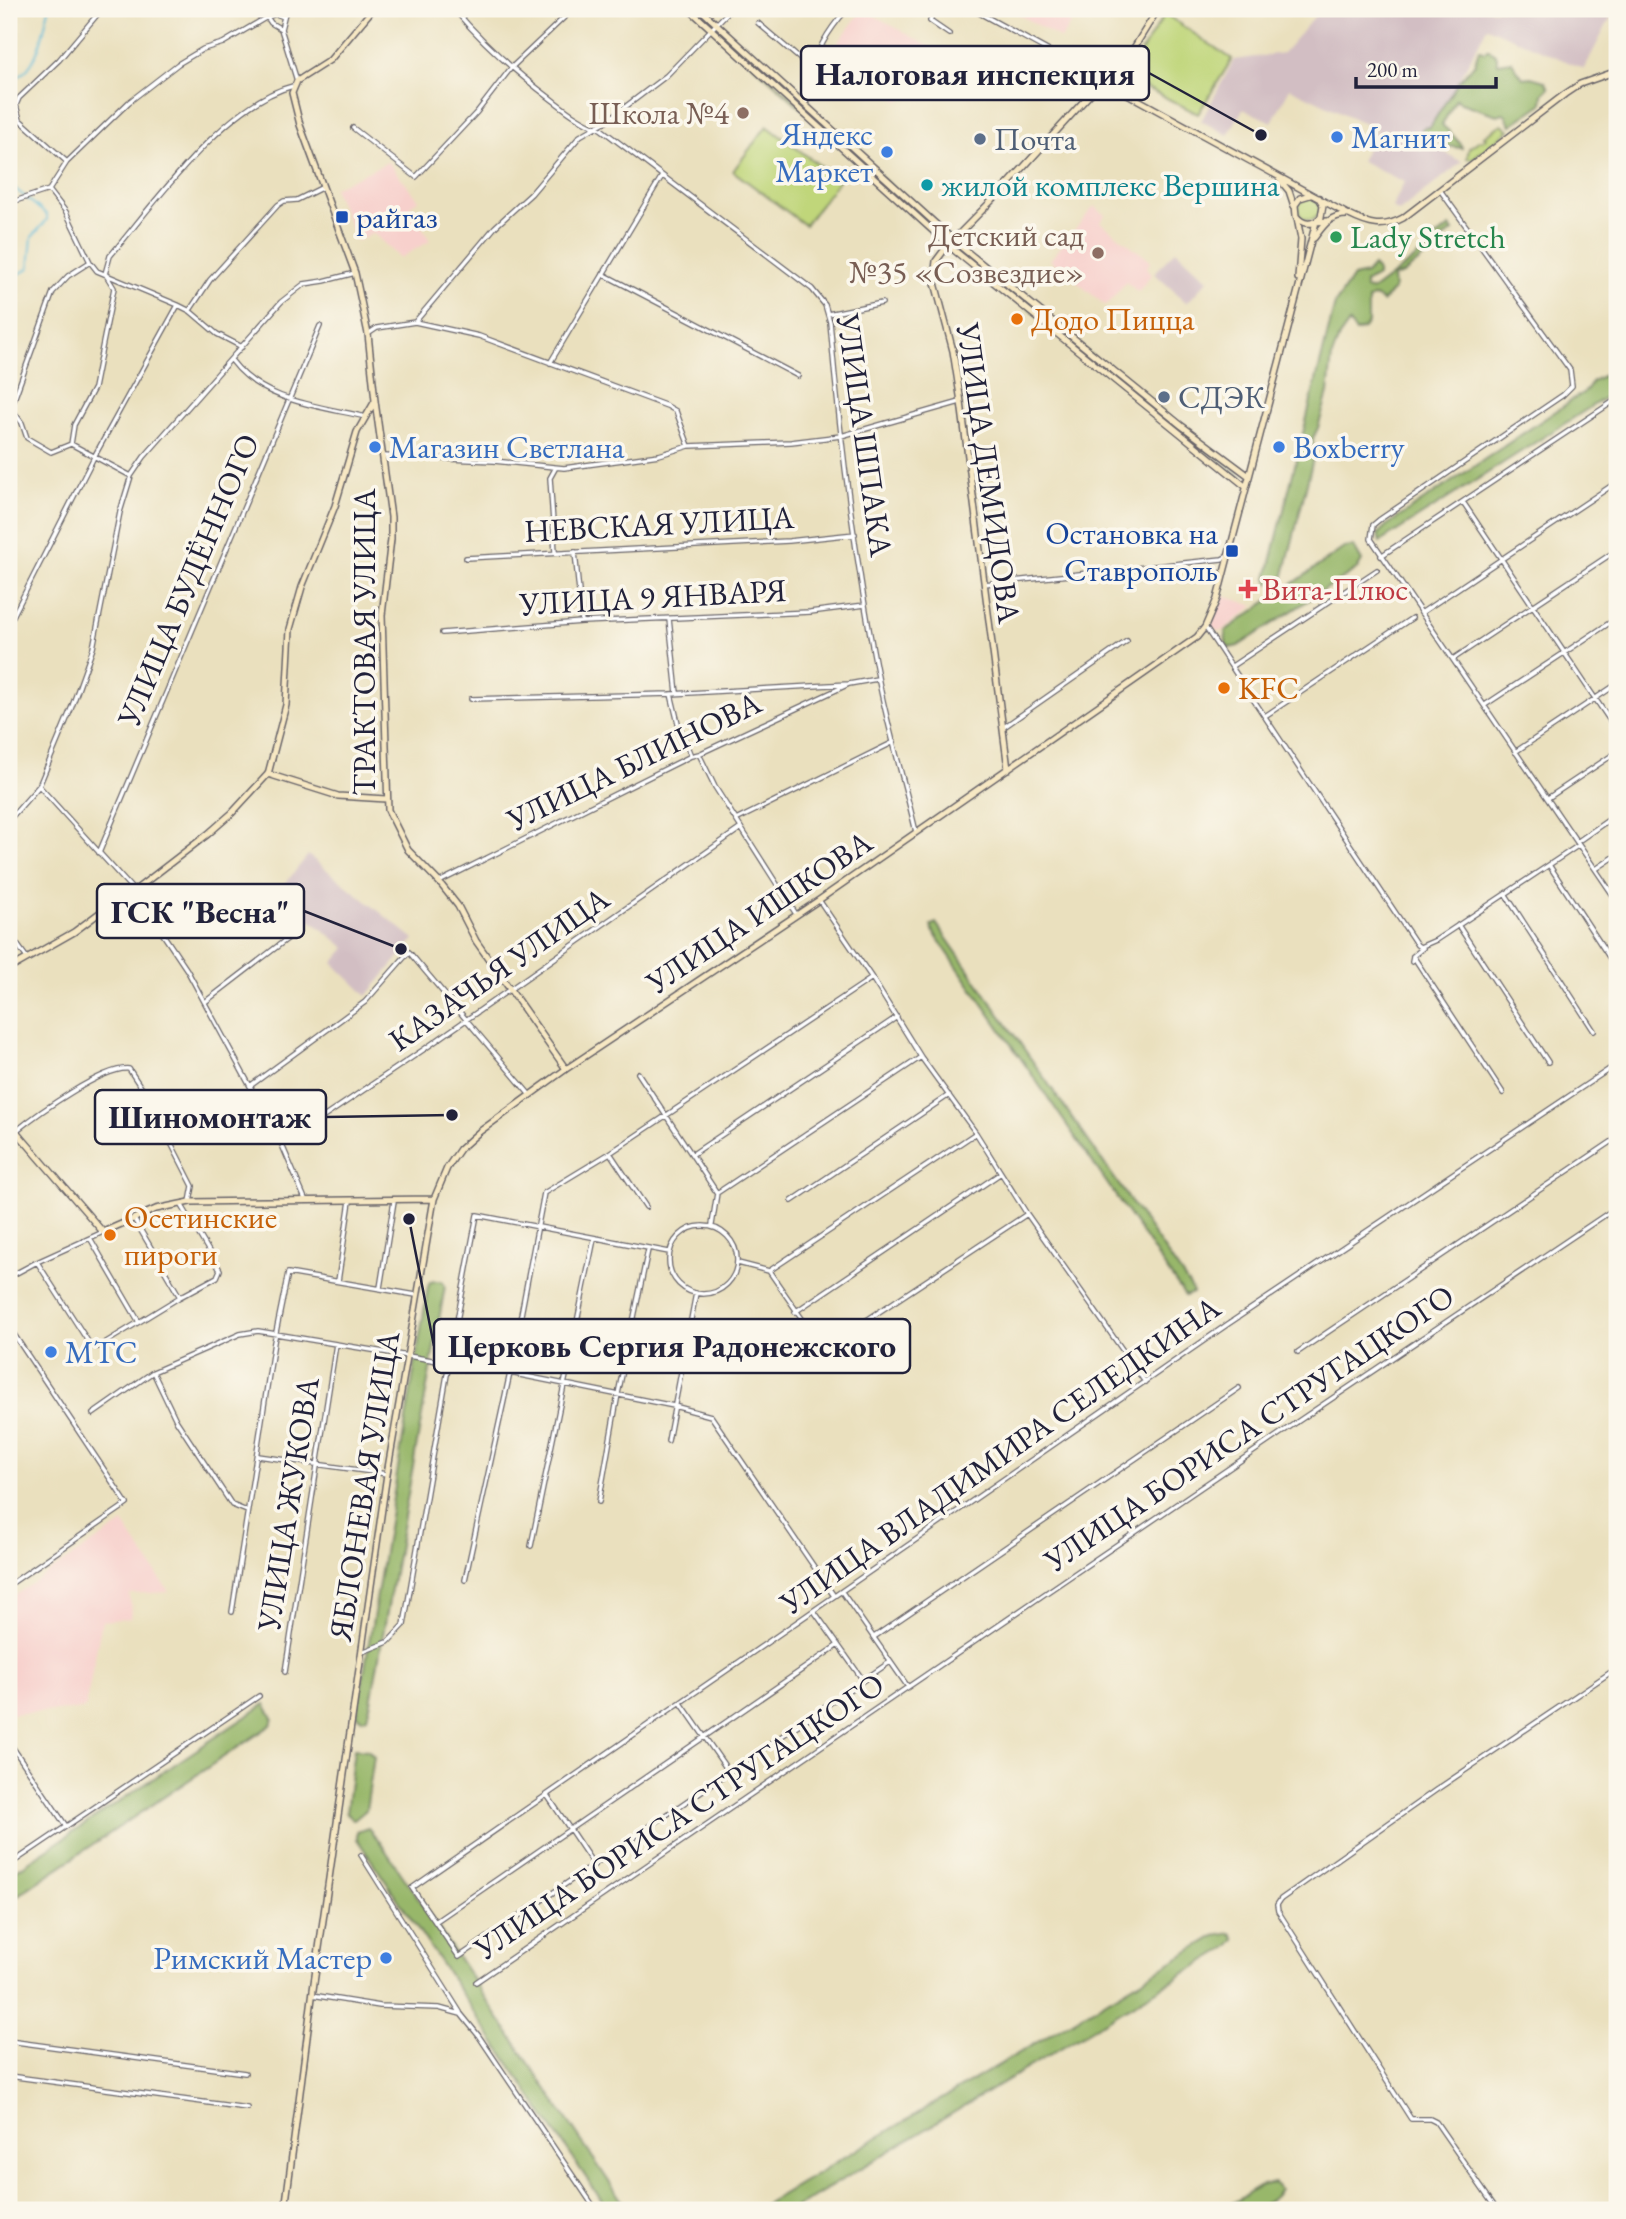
<svg xmlns="http://www.w3.org/2000/svg" width="1626" height="2219" viewBox="0 0 1626 2219" font-family="'EB Garamond',serif">
<rect width="100%" height="100%" fill="#fbf7ec"/>
<filter id="ink" filterUnits="userSpaceOnUse"><feTurbulence type="fractalNoise" baseFrequency=".0143" numOctaves="2"/><feDisplacementMap in="SourceGraphic" scale="14" xChannelSelector="R" yChannelSelector="G"/><feConvolveMatrix kernelMatrix="1 2 1 2 8 2 1 2 1" color-interpolation-filters="sRGB"/></filter>
<filter id="wash" filterUnits="userSpaceOnUse"><feTurbulence type="fractalNoise" baseFrequency=".00686" numOctaves="4" result="noise"/><feDisplacementMap in="SourceGraphic" scale="28" xChannelSelector="R" yChannelSelector="G"/><feGaussianBlur stdDeviation="1.57" result="paint"/><feColorMatrix in="noise" values="0 0 0 0 0 0 0 0 0 0 0 0 0 0 0 0 0 1.4 0 .05"/><feComposite in="paint" operator="in"/></filter>
<g filter="url(#wash)">
<rect width="100%" height="100%" fill="#eae0be"/>
<path fill="#f7d0cc" d="M 863,9 L 935,50 L 925,74 L 900,101 L 825,60 Z
M 1009,9 L 1079,9 L 1061,39 Z
M 388,162 L 419,200 L 410,206 L 430,241 L 400,258 L 373,233 L 357,241 L 333,188 Z
M 1094,206 L 1105,215 L 1100,222 L 1151,261 L 1146,268 L 1152,274 L 1138,292 L 1126,282 L 1106,306 L 1050,260 Z
M 1223,595 L 1254,606 L 1222,631 L 1218,631 L 1211,627 L 1211,623 Z
M 123,1523 L 169,1592 L 130,1594 L 131,1618 L 102,1621 L 85,1709 L 9,1714 L 9,1599 Z"/>
<path fill="#d2bec3" d="M 1321,9 L 1615,9 L 1584,69 L 1487,27 L 1426,142 L 1462,162 L 1399,212 L 1392,208 L 1404,182 L 1361,161 L 1376,129 L 1290,88 L 1272,122 L 1243,109 L 1228,135 L 1201,121 L 1234,60 L 1283,53 Z
M 1176,250 L 1208,280 L 1187,303 L 1154,273 Z
M 308,855 L 414,939 L 367,996 L 333,963 L 346,948 L 277,894 Z"/>
<path fill="#c0d67a" stroke="#717c5a" stroke-width="2" d="M 1165,14 L 1232,59 L 1198,114 L 1125,77 Z
M 721,33 L 945,235 L 945,236 L 944,237 L 720,35 Z
M 1502,124 L 1509,130 L 1472,159 L 1467,158 L 1469,148 L 1480,140 L 1482,141 L 1486,138 L 1484,136 Z
M 767,126 L 839,180 L 805,225 L 733,171 Z
M1298 209a11 11 0 1 1 22 0a11 11 0 1 1-22 0Z
M 957,248 L 1243,477 L 1242,479 L 956,250 Z"/>
<path fill="#98b76a" stroke="#5d6c52" stroke-width="2" d="M 1479,49 L 1484,52 L 1488,49 L 1496,54 L 1498,63 L 1511,61 L 1523,78 L 1531,77 L 1545,81 L 1549,88 L 1543,94 L 1542,104 L 1511,125 L 1504,113 L 1497,115 L 1461,103 L 1456,99 L 1442,125 C 1447,129 1462,144 1462,148 L 1447,146 L 1420,134 L 1423,128 L 1430,127 L 1458,82 L 1475,63 Z
M 1450,227 L 1453,231 L 1443,238 L 1442,243 L 1403,274 L 1393,277 L 1394,290 L 1382,302 L 1378,298 L 1372,297 L 1368,300 L 1368,323 L 1364,329 L 1356,332 L 1349,323 L 1339,337 L 1332,356 L 1328,393 L 1318,428 L 1313,438 L 1313,459 L 1283,579 L 1279,584 L 1269,583 L 1267,578 L 1335,304 L 1353,277 L 1366,274 L 1373,266 L 1377,270 L 1377,276 L 1365,283 L 1365,289 L 1373,290 L 1426,250 L 1434,243 L 1434,238 Z
M 1617,368 L 1617,390 L 1380,542 L 1378,534 L 1386,526 L 1587,390 L 1593,381 Z
M 1354,547 L 1362,561 L 1358,568 L 1238,646 L 1229,648 L 1226,643 L 1225,631 L 1344,548 Z
M 936,923 L 1191,1288 L 1193,1293 L 1185,1296 L 934,933 L 931,926 Z
M 435,1281 L 442,1281 L 445,1286 L 371,1702 L 367,1717 L 362,1719 L 357,1715 L 428,1287 L 430,1282 Z
M 265,1704 L 273,1718 L 271,1725 L 9,1901 L 9,1875 Z
M 354,1749 L 368,1750 L 374,1757 L 366,1810 L 354,1820 L 346,1813 Z
M 368,1828 L 378,1839 L 628,2210 L 608,2210 L 357,1839 L 357,1832 Z
M 1231,1933 L 1235,1939 L 1228,1947 L 792,2210 L 756,2210 L 1215,1936 Z
M 1275,2183 L 1280,2190 C 1265,2211 1244,2210 1221,2210 L 1263,2185 Z"/>
<g fill="none" stroke-linecap="round" stroke-linejoin="round">
<path stroke="#56b7d5" stroke-width="2" d="M 9,79 C 38,76 43,31 49,9
M 9,180 L 13,187 L 47,215 L 47,220 L 32,237 L 29,268 L 16,276 L 9,286"/>
</g>
</g>
<g filter="url(#ink)">
<g fill="none" stroke-linecap="round" stroke-linejoin="round">
<defs>
<path id="street" d="M 286,9 L 281,29 L 297,81
M 454,9 C 483,43 514,71 550,98 C 566,110 582,123 601,129 L 812,289 L 825,305 L 830,322 C 840,441 855,560 878,677 C 888,729 904,780 916,832
M 935,9 L 930,21 L 949,34
M 972,9 L 1111,85
M 267,17 L 276,14 L 284,17
M 758,23 L 807,65 L 815,69
M 804,104 L 824,81 L 823,76 L 815,69 C 815,48 834,24 847,9
M 353,128 L 416,177 L 477,112 L 511,68 L 573,9
M 67,162 L 20,120 L 16,105 L 19,98 L 59,60 L 102,9
M 49,190 L 67,162 L 129,102 L 178,64 L 203,49 L 223,43 L 267,17 L 271,23 L 281,29
M 49,190 L 66,212 L 90,262 L 97,271 L 178,305 L 190,311 L 217,334 L 242,347
M 1440,190 L 1570,370 L 1572,386 L 1563,395 L 1379,520 L 1373,525 L 1371,539 L 1617,901
M 9,203 L 49,190
M 90,262 L 68,276 L 53,292 L 11,408 L 22,423 L 27,438 L 51,452 L 71,444 L 131,476
M 105,274 L 110,256 C 154,204 226,102 293,86
M 603,274 L 798,376
M 190,310 L 210,280 L 278,205 L 284,201 L 297,200 L 323,187
M 828,314 L 882,303
M 415,322 L 479,336 L 667,406 L 676,411 L 689,446
M 368,334 L 377,328 L 415,322 L 495,227 L 531,194 L 580,136 L 608,120 L 666,76 L 731,9
M 232,361 C 263,402 319,406 366,417
M 550,363 L 662,176
M 71,444 L 74,425 L 94,388 L 114,288 L 106,275
M 383,456 L 494,461 L 564,468 L 659,455 L 689,446 L 791,442 L 841,436 L 960,402
M 555,469 L 550,478 L 555,552
M 1463,502 L 1617,731
M 575,552 L 582,622
M 1381,556 L 1617,399
M 466,558 L 789,541 L 855,534
M 984,584 L 1222,559 L 1228,556
M 1421,613 L 1617,482
M 669,619 L 677,693
M 9,624 L 94,457 L 178,305
M 1205,627 L 1417,945 L 1420,947 L 1436,940 L 1579,845
M 442,633 L 582,622 L 810,612 L 865,605
M 1453,659 L 1617,550
M 1232,666 L 1377,570
M 671,694 L 678,723 L 691,756
M 471,699 L 671,694 L 849,684 L 877,679
M 1485,705 L 1617,618
M 1265,716 L 1412,618
M 1004,727 L 1127,641
M 1515,752 L 1617,684
M 699,754 L 715,787 L 796,914
M 39,786 L 134,891 L 187,970 L 282,1145 L 305,1199
M 1548,798 L 1617,752
M 9,820 L 39,786 L 71,709 L 93,648 L 120,512 L 131,476 L 144,457 L 281,302 L 304,284 L 324,281 L 355,273
M 736,820 L 894,742
M 1577,842 L 1617,814
M 99,853 L 320,326
M 1549,865 L 1617,969
M 1596,869 L 1617,855
M 439,882 L 691,756 L 699,754 L 849,684
M 1506,895 L 1594,1031
M 819,900 L 872,978 L 921,1057 L 976,1133 L 1027,1214 L 1145,1382
M 1458,925 L 1548,1062
M 9,933 L 27,958
M 1413,956 L 1503,1093
M 1412,961 L 1413,956 L 1423,948
M 205,1002 L 296,932
M 638,1073 L 717,1193 L 712,1225
M 250,1086 L 365,1002 L 409,952 L 530,1095
M 16,1131 C 37,1114 104,1066 129,1069 L 148,1098 L 193,1186 L 190,1202
M 282,1145 L 423,1050 L 741,828
M 610,1153 L 646,1207
M 693,1154 L 897,1017
M 717,1193 L 921,1057
M 792,1201 L 949,1095
M 134,1219 L 180,1297
M669 1260a34 34 0 1 1 68 0a34 34 0 1 1-68 0Z
M 90,1238 L 139,1322
M 37,1262 L 91,1346 L 98,1347 L 180,1297 L 217,1277 L 220,1270 L 181,1204
M 738,1263 L 769,1271 L 823,1349 L 1027,1214
M 769,1271 L 976,1133
M 9,1277 L 37,1262 L 103,1232
M 338,1281 L 350,1201
M 380,1288 L 394,1201
M 795,1312 L 1001,1173
M 9,1327 L 127,1504 L 9,1585
M 1298,1352 L 1617,1138
M 153,1372 L 176,1420 L 232,1505 L 247,1511
M 93,1414 L 153,1372 L 240,1334 L 258,1331 L 510,1373 L 674,1406 L 711,1416 L 834,1596
M 668,1441 L 696,1293
M 258,1456 L 387,1474
M 599,1502 L 618,1394 L 648,1250
M 531,1546 L 594,1239
M 465,1580 L 510,1373 L 544,1193 L 610,1153 L 872,978
M 842,1592 L 908,1687 L 1297,1422 L 1617,1207
M 814,1611 L 863,1680
M 232,1612 L 274,1342 L 288,1273 L 416,1295
M 874,1637 L 1239,1388
M 362,1652 L 388,1642 L 404,1625 L 449,1363 L 477,1215 L 669,1252
M 890,1662 L 459,1957 L 412,1888 L 1228,1324 L 1617,1064
M 285,1672 L 336,1344
M 681,1703 L 729,1772
M 9,1742 L 66,1826
M 547,1795 L 594,1865
M 361,1855 L 460,2012
M 9,1865 L 259,1696
M 435,1922 L 838,1645
M 476,1982 L 908,1687
M 312,1995 L 380,2006 L 439,2008 L 461,2014 L 478,2035 L 596,2210
M 9,2041 L 245,2073
M 9,2076 L 247,2108
M 1497,2210 L 1436,2122 L 1430,2119 L 1411,2119 L 1278,1911 L 1277,1905 L 1281,1899 L 1436,1790 L 1617,1668"/>
<path id="secondary" d="M 373,9 L 330,60 L 297,81 L 292,93 L 300,125 L 355,273 L 368,334 L 375,401 L 391,517 L 391,539 L 382,615 L 388,810 L 408,850 L 439,882 L 458,906 L 476,941 L 566,1069
M 689,9 L 955,251 L 1245,486
M 700,9 L 960,246 L 1182,426 L 1249,476
M 1158,9 L 1111,85 L 1349,215 C 1369,225 1383,229 1403,218 L 1565,94 L 1580,84 L 1617,71
M 1279,179 L 1289,191 L 1294,206
M 1310,195 L 1300,198 L 1295,205 L 1296,216 C 1303,225 1313,226 1321,217 L 1323,205 L 1319,198
M 1297,218 L 1301,239 L 1298,278
M 1314,238 C 1324,225 1330,215 1347,215
M 1008,769 L 961,402 L 953,351 L 934,279 L 936,261 L 948,245 L 1011,181 L 1103,80
M 268,774 L 338,796 L 386,799
M 9,969 L 74,932 L 110,905 L 134,891 L 208,834 L 232,813 L 268,774 L 286,705 L 290,629 L 302,587 L 335,506 L 357,432 L 375,401
M 9,1123 L 103,1232 L 156,1209 L 190,1202 L 434,1199
M 285,2210 L 313,1990 L 387,1474 L 434,1199 L 447,1168 L 460,1149 L 479,1132 L 566,1069 L 819,900 L 1197,637 L 1205,627 L 1217,599 L 1316,222 L 1327,221"/>
</defs>
<use href="#street" stroke="#686469" stroke-width="6"/>
<use href="#secondary" stroke="#686469" stroke-width="8"/>
<use href="#street" stroke="#fff" stroke-width="3.5"/>
<use href="#secondary" stroke="#f7e8c3" stroke-width="5"/>
</g>
</g>
<g fill="#8d6e63" stroke="#fbf7ec" stroke-width="2.5">
<circle cx="743" cy="113" r="7"/>
<circle cx="1098" cy="253" r="7"/>
</g>
<g fill="#3f7fe0" stroke="#fbf7ec" stroke-width="2.5">
<circle cx="1337" cy="137" r="7"/>
<circle cx="887" cy="152" r="7"/>
<circle cx="375" cy="447" r="7"/>
<circle cx="1279" cy="447" r="7"/>
<circle cx="51" cy="1352" r="7"/>
<circle cx="386" cy="1958" r="7"/>
</g>
<g fill="#5c6f8a" stroke="#fbf7ec" stroke-width="2.5">
<circle cx="980" cy="139" r="7"/>
<circle cx="1164" cy="397" r="7"/>
</g>
<circle fill="#0f9aa8" stroke="#fbf7ec" stroke-width="2.5" cx="927" cy="185" r="7"/>
<g fill="#1a4fb4" stroke="#fbf7ec" stroke-width="2.5">
<rect x="335" y="210" width="14" height="14" rx="3.5"/>
<rect x="1225" y="544" width="14" height="14" rx="3.5"/>
</g>
<circle fill="#2e9e5b" stroke="#fbf7ec" stroke-width="2.5" cx="1336" cy="237" r="7"/>
<g fill="#e8710a" stroke="#fbf7ec" stroke-width="2.5">
<circle cx="1017" cy="319" r="7"/>
<circle cx="1224" cy="688" r="7"/>
<circle cx="110" cy="1235" r="7"/>
</g>
<path fill="#e0444e" stroke="#fbf7ec" stroke-width="2.5" d="M1244.5 578.5h7v7h7v7h-7v7h-7v-7h-7v-7h7z"/>
<g text-anchor="middle" dominant-baseline="central" stroke-width="7" stroke-linejoin="round" paint-order="stroke">
<g font-size="32" fill="#785e54" stroke="#fbf7ec" text-anchor="end">
<text x="729" y="113">Школа №4</text>
<text x="1084" y="235">Детский сад<tspan x="1084" dy="37">№35 «Созвездие»</tspan></text>
</g>
<g font-size="32" fill="#366cbe" stroke="#fbf7ec" text-anchor="start">
<text x="873" y="134" text-anchor="end">Яндекс<tspan x="873" dy="37">Маркет</tspan></text>
<text x="1351" y="137">Магнит</text>
<text x="389" y="447">Магазин Светлана</text>
<text x="1293" y="447">Boxberry</text>
<text x="65" y="1352">МТС</text>
<text x="372" y="1958" text-anchor="end">Римский Мастер</text>
</g>
<g font-size="32" fill="#4e5e75" stroke="#fbf7ec" text-anchor="start">
<text x="994" y="139">Почта</text>
<text x="1178" y="397">СДЭК</text>
</g>
<g font-size="32" fill="#0d838f" stroke="#fbf7ec" text-anchor="start">
<text x="941" y="185">жилой комплекс Вершина</text>
</g>
<g font-size="32" fill="#164399" stroke="#fbf7ec" text-anchor="start">
<text x="356" y="217">райгаз</text>
<text x="1218" y="533" text-anchor="end">Остановка на<tspan x="1218" dy="37">Ставрополь</tspan></text>
</g>
<g font-size="32" fill="#27864d" stroke="#fbf7ec" text-anchor="start">
<text x="1350" y="237">Lady Stretch</text>
</g>
<g font-size="32" fill="#c56008" stroke="#fbf7ec" text-anchor="start">
<text x="1031" y="319">Додо Пицца</text>
<text x="1238" y="688">KFC</text>
<text x="124" y="1217">Осетинские<tspan x="124" dy="37">пироги</tspan></text>
</g>
<g font-size="32" fill="#22223b" stroke="#fbf7ec">
<text transform="translate(865 435) rotate(82)">УЛИЦА ШПАКА</text>
<text transform="translate(989 473) rotate(82)">УЛИЦА ДЕМИДОВА</text>
<text transform="translate(659 524) rotate(-3)">НЕВСКАЯ УЛИЦА</text>
<text transform="translate(188 580) rotate(-67)">УЛИЦА БУДЁННОГО</text>
<text transform="translate(653 597) rotate(-3)">УЛИЦА 9 ЯНВАРЯ</text>
<text transform="translate(364 642) rotate(-90)">ТРАКТОВАЯ УЛИЦА</text>
<text transform="translate(634 761) rotate(-26)">УЛИЦА БЛИНОВА</text>
<text transform="translate(759 912) rotate(-34)">УЛИЦА ИШКОВА</text>
<text transform="translate(499 969) rotate(-35)">КАЗАЧЬЯ УЛИЦА</text>
<text transform="translate(1249 1428) rotate(-34)">УЛИЦА БОРИСА СТРУГАЦКОГО</text>
<text transform="translate(1000 1455) rotate(-35)">УЛИЦА ВЛАДИМИРА СЕЛЕДКИНА</text>
<text transform="translate(364 1486) rotate(-81)">ЯБЛОНЕВАЯ УЛИЦА</text>
<text transform="translate(288 1504) rotate(-81)">УЛИЦА ЖУКОВА</text>
<text transform="translate(679 1816) rotate(-34)">УЛИЦА БОРИСА СТРУГАЦКОГО</text>
</g>
<g font-size="32" fill="#be3a42" stroke="#fbf7ec" text-anchor="start">
<text x="1262" y="589">Вита-Плюс</text>
</g>
</g>
<path fill="none" stroke="#22223b" stroke-width="2.5" d="M1261 135L1149 73M401 949L304 911M452 1115L326 1117M409 1219L434 1346"/>
<g fill="#22223b" stroke="#fbf7ec" stroke-width="2.5">
<circle cx="1261" cy="135" r="7"/>
<circle cx="401" cy="949" r="7"/>
<circle cx="452" cy="1115" r="7"/>
<circle cx="409" cy="1219" r="7"/>
</g>
<g fill="#fbf7ec" stroke="#22223b" stroke-width="2.5">
<rect x="801" y="46" width="348" height="54" rx="7"/>
<rect x="97" y="884" width="207" height="54" rx="7"/>
<rect x="95" y="1090" width="231" height="54" rx="7"/>
<rect x="434" y="1319" width="476" height="54" rx="7"/>
</g>
<g font-size="33" text-anchor="middle" font-weight="bold" fill="#22223b">
<text x="975" y="85">Налоговая инспекция</text>
<text x="200" y="923">ГСК "Весна"</text>
<text x="210" y="1128">Шиномонтаж</text>
<text x="672" y="1357">Церковь Сергия Радонежского</text>
</g>
<rect width="1626" height="2219" fill="none" stroke="#fbf7ec" stroke-width="35"/>
<path d="M1356 77v10h140v-10" fill="none" stroke="#22223b" stroke-width="3.5"/>
<text x="1367" y="77" font-size="21" fill="#22223b" stroke="#fbf7ec" stroke-width="5" paint-order="stroke">200 m</text>
</svg>
